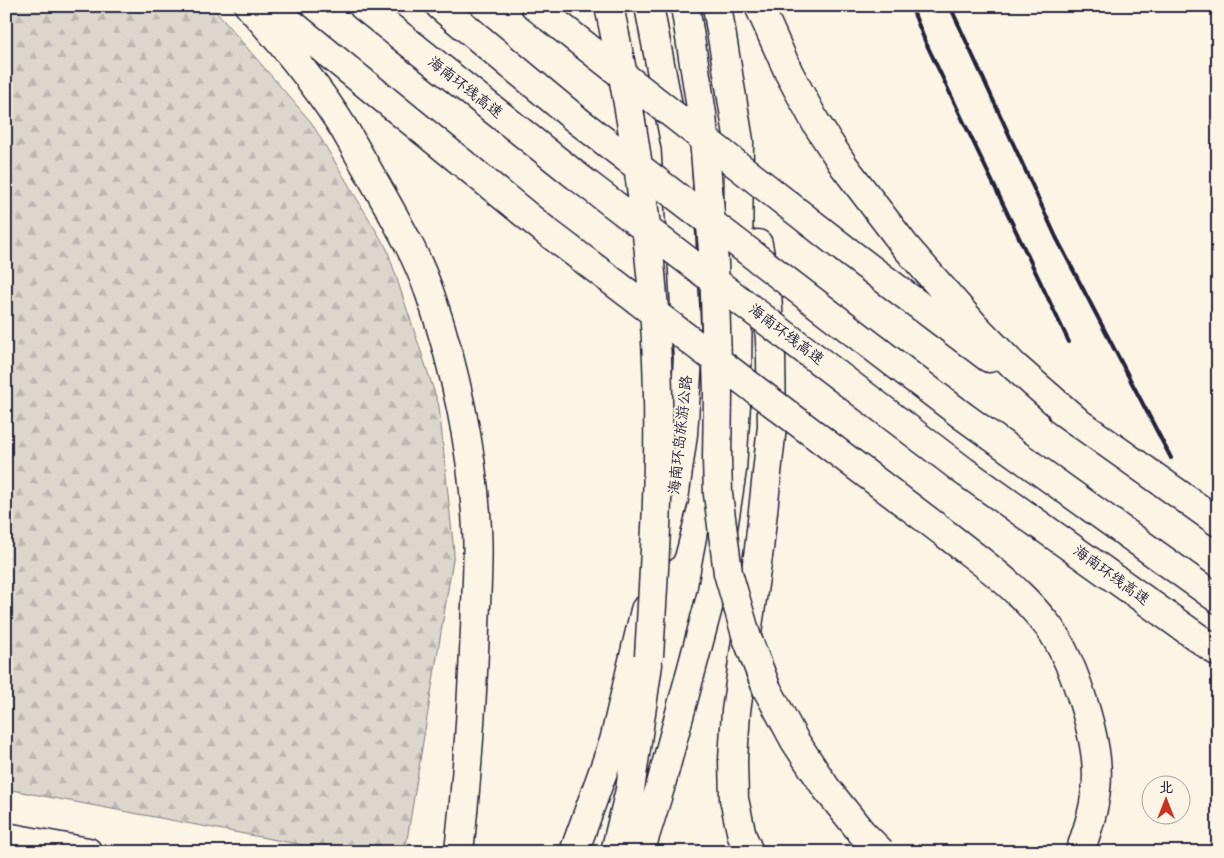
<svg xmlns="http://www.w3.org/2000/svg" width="1224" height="858" viewBox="0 0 1224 858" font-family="Kalam,'LXGW WenKai TC',sans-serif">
<defs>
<pattern id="forest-firs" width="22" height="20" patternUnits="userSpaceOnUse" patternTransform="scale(1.25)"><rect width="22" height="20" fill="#dcd6cc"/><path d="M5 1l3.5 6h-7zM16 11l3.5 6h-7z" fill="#bcb7b0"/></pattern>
</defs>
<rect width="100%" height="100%" fill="#fcf5e5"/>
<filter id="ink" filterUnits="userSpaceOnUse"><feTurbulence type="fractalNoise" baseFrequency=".02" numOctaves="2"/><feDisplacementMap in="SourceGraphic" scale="10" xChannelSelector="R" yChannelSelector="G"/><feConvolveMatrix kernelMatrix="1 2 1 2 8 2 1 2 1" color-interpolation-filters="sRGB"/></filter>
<g filter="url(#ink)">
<path fill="url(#forest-firs)" stroke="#7f7c84" d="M 6,6 L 211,6 L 311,122 L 387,249 L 439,406 L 454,553 L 405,852 L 340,852 L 6,789 Z"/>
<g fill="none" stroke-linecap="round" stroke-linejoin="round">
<defs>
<path id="major" d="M 6,837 L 88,852"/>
<path id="highway" d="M 249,6 C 284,45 319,88 346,132 C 357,151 367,169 378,188 C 397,222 417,256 430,294 C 455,366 473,452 477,529 C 479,563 476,596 475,629 C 472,704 467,778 459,852
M 270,6 L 546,231
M 363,6 L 574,174
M 440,6 L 577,120
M 535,6 L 550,18
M 649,6 L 676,148 L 688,359 L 683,434 L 674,499 L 661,549
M 759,6 L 789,73 L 816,123 L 844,166 L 905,246 L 974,325 L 1014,366 L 1077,421
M 847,251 L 989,358
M 1062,411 L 1218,522
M 963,416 L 1218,599
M 965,472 L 1218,652
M 947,535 C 971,554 997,572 1018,593 C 1029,603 1040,616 1049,627 C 1074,662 1102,746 1096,789 C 1094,811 1087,831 1080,852
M 574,852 L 614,741 L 645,610
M 615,852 L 630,790 L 648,664
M 640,852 L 660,788 L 711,596 L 721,542 L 732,470 L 737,388 L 739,141 L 717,6
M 749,852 L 742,836 L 734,799 L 733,760 L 736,711 L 759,549 L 772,426 L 771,357 L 767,293 L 758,244"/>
</defs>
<use href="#major" stroke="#22223b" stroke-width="31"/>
<use href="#highway" stroke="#22223b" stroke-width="31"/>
<use href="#major" stroke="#fcf5e5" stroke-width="28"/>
<use href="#highway" stroke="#fcf5e5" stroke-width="28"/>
<path stroke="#22223b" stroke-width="4" d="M 911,6 L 925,41 L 1069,342
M 950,6 L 1056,237 L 1171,458"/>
<defs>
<path id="highway-bridge" d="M 609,6 C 634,123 652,242 657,361 C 661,460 655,558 649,656
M 685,6 L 702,114 L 714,263 L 718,394 L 717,459 L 718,494 L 728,573 L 747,638 L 767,689 L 795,741 L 826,788 L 862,833 L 881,852
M 550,18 L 847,251
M 577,120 L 963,416
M 574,174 L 965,472
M 546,231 L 947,535"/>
</defs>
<use href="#highway-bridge" stroke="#22223b" stroke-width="31" stroke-linecap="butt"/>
<use href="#highway-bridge" stroke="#fcf5e5" stroke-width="28"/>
</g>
</g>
<g text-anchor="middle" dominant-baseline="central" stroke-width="4" stroke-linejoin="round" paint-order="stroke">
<g font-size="15" fill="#22223b" stroke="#fcf5e5">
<text transform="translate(465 88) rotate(38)">海南环线高速</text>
<text transform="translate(786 335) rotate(37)">海南环线高速</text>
<text transform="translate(681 435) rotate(-84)">海南环岛旅游公路</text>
<text transform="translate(1111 576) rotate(36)">海南环线高速</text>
</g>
</g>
<rect width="1224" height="858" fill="none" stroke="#fcf5e5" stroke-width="25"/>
<rect x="12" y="12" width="1199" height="833" fill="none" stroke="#22223b" stroke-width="2" filter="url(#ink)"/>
<g transform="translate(1166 800)"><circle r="24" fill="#fcf5e5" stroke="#a5a1a1"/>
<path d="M0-4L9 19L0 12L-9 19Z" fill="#c8321e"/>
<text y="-8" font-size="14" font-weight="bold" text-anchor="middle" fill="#22223b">北</text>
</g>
</svg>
